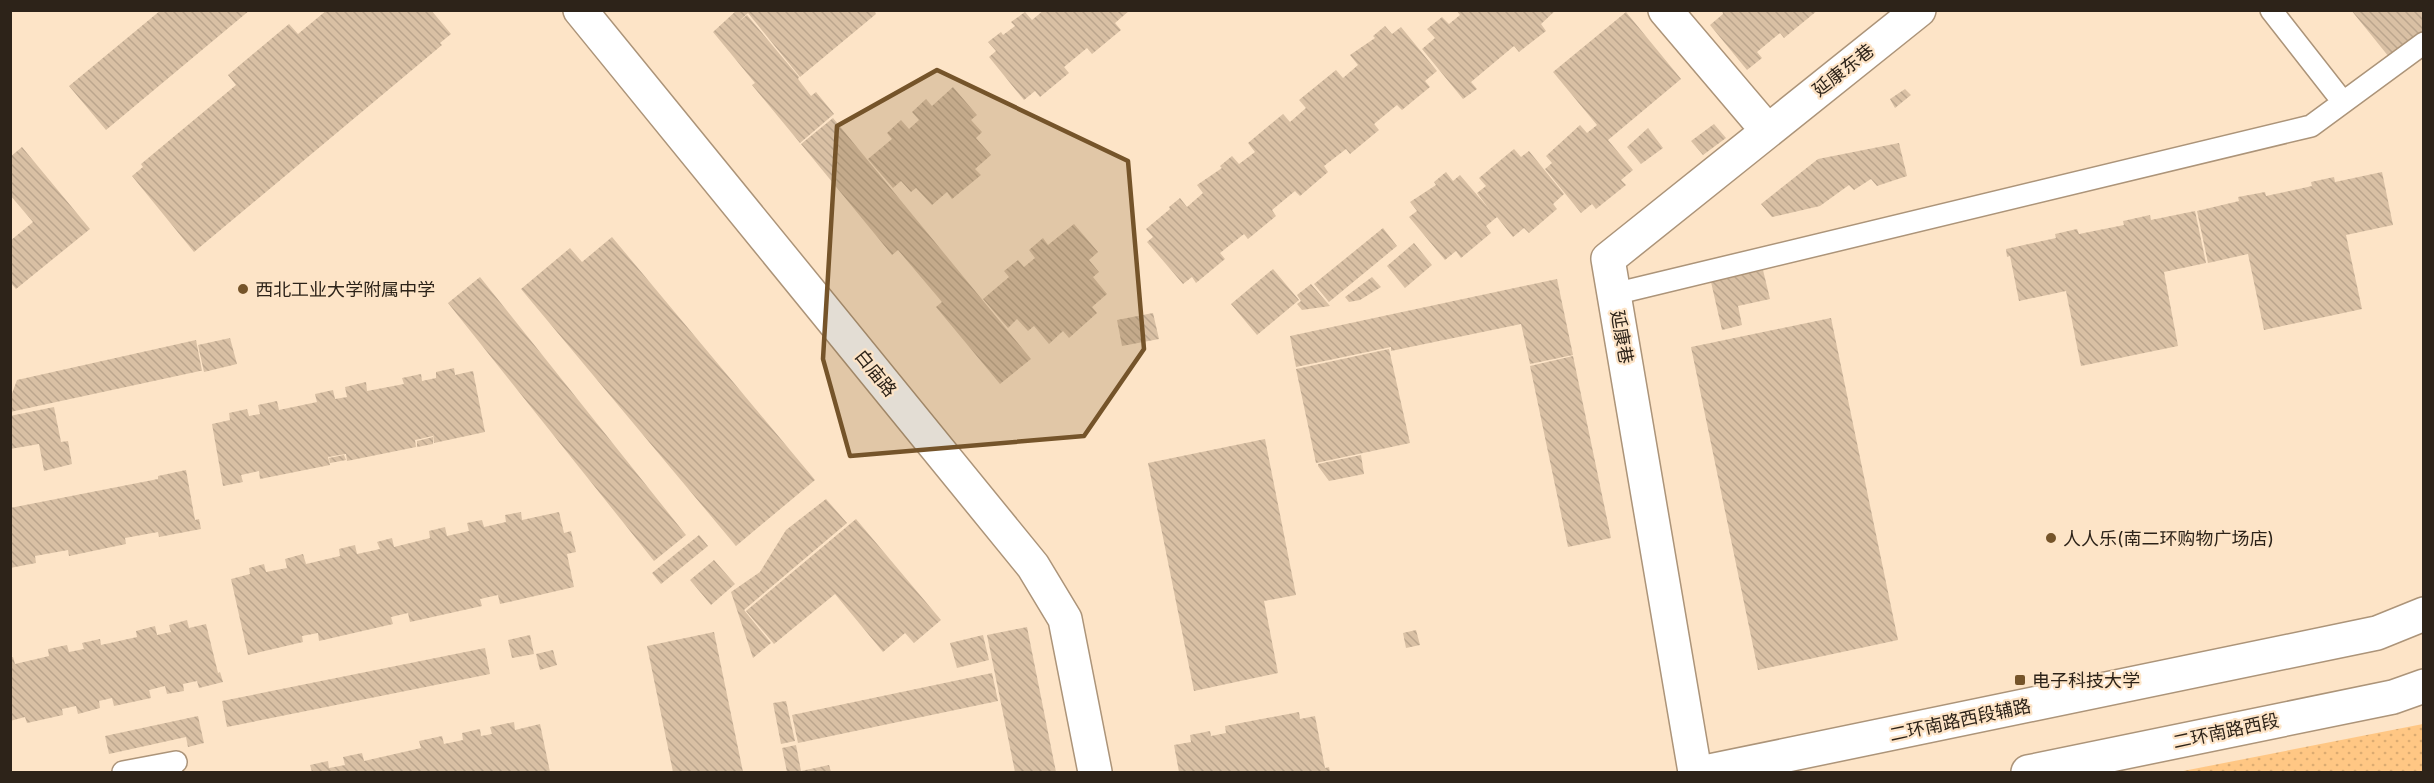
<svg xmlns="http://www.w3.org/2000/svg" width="2434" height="783" viewBox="0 0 2434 783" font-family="Inter,'Noto Sans SC',sans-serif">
<defs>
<pattern id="grass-dots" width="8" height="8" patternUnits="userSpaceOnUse" patternTransform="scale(1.5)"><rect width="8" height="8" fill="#ffc784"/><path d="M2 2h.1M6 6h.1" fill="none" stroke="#dbab71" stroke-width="1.8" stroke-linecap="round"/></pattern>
<pattern id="building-back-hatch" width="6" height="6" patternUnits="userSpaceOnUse" patternTransform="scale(1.5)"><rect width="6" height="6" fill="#d9c0a4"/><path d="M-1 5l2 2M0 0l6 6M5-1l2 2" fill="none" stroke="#bba58d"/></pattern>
</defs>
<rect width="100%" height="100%" fill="#fde4c7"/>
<path fill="url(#grass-dots)" d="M 2423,724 L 2423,772 L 2178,772 Z"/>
<path fill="url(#building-back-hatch)" d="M 161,10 L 250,10 L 106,130 L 69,86 Z
M 327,10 L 431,10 L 451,34 L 440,43 L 442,45 L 194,252 L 132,176 L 143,167 L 141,164 L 236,85 L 228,75 L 289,24 L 298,34 Z
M 737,10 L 874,10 L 876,14 L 800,77 L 748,13 L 737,23 L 747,15 L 799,77 L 798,79 L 811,96 L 816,92 L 834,114 L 800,143 L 752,85 L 755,83 L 713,32 Z
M 1044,10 L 1130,10 L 1115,23 L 1121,30 L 1092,54 L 1087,48 L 1064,67 L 1069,73 L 1040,97 L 1035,91 L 1024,100 L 989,57 L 996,51 L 988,42 L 1001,32 L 1003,35 L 1015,26 L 1011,22 L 1025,12 L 1032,20 Z
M 1456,10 L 1556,10 L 1541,24 L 1546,31 L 1519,52 L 1514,46 L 1471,82 L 1477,89 L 1463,99 L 1422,49 L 1435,38 L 1427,29 L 1442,17 L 1449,24 L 1460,15 Z
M 1722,10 L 1818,10 L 1784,38 L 1780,33 L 1757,52 L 1762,58 L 1747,70 L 1710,25 L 1723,14 Z
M 2351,10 L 2424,10 L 2424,40 L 2418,33 L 2389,57 Z
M 1626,12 L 1681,79 L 1608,140 L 1633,170 L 1621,180 L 1626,185 L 1596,209 L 1592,204 L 1581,213 L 1545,169 L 1552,163 L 1546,156 L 1580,125 L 1587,133 L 1597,125 L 1553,72 Z
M 1385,26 L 1392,34 L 1401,27 L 1437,71 L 1425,81 L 1430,87 L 1402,110 L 1397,105 L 1374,124 L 1379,130 L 1350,154 L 1346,149 L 1324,166 L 1328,172 L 1300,196 L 1295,191 L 1272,210 L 1276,216 L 1248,239 L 1244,234 L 1220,253 L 1225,259 L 1196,283 L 1192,277 L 1183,284 L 1147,242 L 1153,237 L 1146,229 L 1170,209 L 1169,207 L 1180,198 L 1187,207 L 1203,193 L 1197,185 L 1222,168 L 1220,166 L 1232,156 L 1239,164 L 1255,152 L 1248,143 L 1283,114 L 1290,122 L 1306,108 L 1299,100 L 1336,70 L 1343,78 L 1358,65 L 1350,55 L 1375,38 L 1373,36 Z
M 953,87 L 977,115 L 971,120 L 982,132 L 976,138 L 991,155 L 975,169 L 981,175 L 952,199 L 947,192 L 932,205 L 916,188 L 911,192 L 901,181 L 893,188 L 868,159 L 892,139 L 887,133 L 901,120 L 909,129 L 919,120 L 912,112 L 926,99 L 932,106 Z
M 1905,89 L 1911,95 L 1895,108 L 1890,99 Z
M 833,118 L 1031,359 L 1000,384 L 936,307 L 942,302 L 898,250 L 892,255 L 801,144 Z
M 1714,124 L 1726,138 L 1703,155 L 1691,141 Z
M 1648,128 L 1663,148 L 1641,164 L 1627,147 Z
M 1899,143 L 1907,176 L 1877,186 L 1871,179 L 1854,190 L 1849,185 L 1820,206 L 1772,217 L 1761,204 L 1818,159 Z
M 22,147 L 90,229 L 16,289 L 10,282 L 10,241 L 33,222 L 10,195 L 10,157 Z
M 1514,149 L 1521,157 L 1529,151 L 1564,194 L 1553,204 L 1557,209 L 1529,233 L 1524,228 L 1513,237 L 1497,217 L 1486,226 L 1491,233 L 1461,258 L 1456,251 L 1445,260 L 1409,217 L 1417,211 L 1410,202 L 1436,185 L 1434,182 L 1446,172 L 1453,181 L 1460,175 L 1489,209 L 1477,193 L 1486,186 L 1479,178 Z
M 2382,172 L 2393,225 L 2346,235 L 2362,309 L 2264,330 L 2248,254 L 2208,263 L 2197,211 L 2239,201 L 2238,197 L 2265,192 L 2266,196 L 2312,186 L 2311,182 L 2334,177 L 2335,182 Z
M 2195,211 L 2206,263 L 2164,272 L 2178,346 L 2081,366 L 2066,291 L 2019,301 L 2010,256 L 2007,257 L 2006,249 L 2056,238 L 2055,234 L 2077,229 L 2079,234 L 2124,225 L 2123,221 L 2150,215 L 2151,220 Z
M 1074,224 L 1098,252 L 1089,260 L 1099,272 L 1093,277 L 1107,294 L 1092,307 L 1097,313 L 1069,338 L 1063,331 L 1049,344 L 1034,326 L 1028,331 L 1017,319 L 1008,328 L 983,299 L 1009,277 L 1004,271 L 1018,260 L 1024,267 L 1035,258 L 1029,250 L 1043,238 L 1048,245 Z
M 1383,228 L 1397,246 L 1329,302 L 1314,284 Z
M 612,237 L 815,480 L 736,546 L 521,289 L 570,248 L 582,262 Z
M 1414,243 L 1432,265 L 1405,288 L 1387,266 Z
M 1273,269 L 1299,300 L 1257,335 L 1231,304 Z
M 1763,270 L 1770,299 L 1738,306 L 1742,325 L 1722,330 L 1711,282 Z
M 480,277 L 686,535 L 654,561 L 448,303 Z
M 1372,277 L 1381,287 L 1360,300 L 1349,302 L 1345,297 Z
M 1557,279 L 1573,355 L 1530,364 L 1521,324 L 1391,351 L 1391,347 L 1296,367 L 1290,336 Z
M 1311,284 L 1330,306 L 1302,310 L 1297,304 L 1301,301 L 1297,295 Z
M 1153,313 L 1159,339 L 1122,346 L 1117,320 Z
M 1831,318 L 1898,640 L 1758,670 L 1691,347 Z
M 230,338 L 237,364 L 204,372 L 198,345 Z
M 196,340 L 202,371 L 200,371 L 10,412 L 10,399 L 17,380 Z
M 1389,349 L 1410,443 L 1316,463 L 1296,369 Z
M 1573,356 L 1611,538 L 1568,547 L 1530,366 Z
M 454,368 L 455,375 L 473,371 L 485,432 L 434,443 L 433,433 L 433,436 L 415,440 L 416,447 L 347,461 L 346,454 L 328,457 L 330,465 L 260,479 L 259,471 L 241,475 L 243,482 L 223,486 L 212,424 L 230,420 L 229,413 L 247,409 L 249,416 L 260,414 L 258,405 L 277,401 L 279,410 L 317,402 L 315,394 L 333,390 L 335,399 L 347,397 L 345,387 L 366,382 L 367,391 L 404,384 L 402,378 L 421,374 L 422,381 L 436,378 L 436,372 Z
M 54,407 L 61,442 L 68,441 L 72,464 L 44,471 L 39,444 L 10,449 L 10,416 Z
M 433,437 L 433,444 L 417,447 L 417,441 Z
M 1265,439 L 1296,595 L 1264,601 L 1278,673 L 1194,691 L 1148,463 Z
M 344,455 L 346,460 L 330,463 L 329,458 Z
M 1361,455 L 1364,474 L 1329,481 L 1318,466 L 1318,464 Z
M 186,470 L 195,520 L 199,519 L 201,529 L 159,537 L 158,532 L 125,538 L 126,544 L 69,556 L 68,550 L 35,556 L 36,563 L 10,568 L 10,508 L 158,479 L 158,476 Z
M 826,499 L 847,523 L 744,610 L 771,643 L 753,658 L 731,592 L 760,572 L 786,530 Z
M 521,512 L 522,520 L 559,512 L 564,533 L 571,531 L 576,552 L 567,554 L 574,587 L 500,604 L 498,595 L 480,599 L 482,606 L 410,622 L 408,613 L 391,617 L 393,624 L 319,641 L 318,633 L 302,636 L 303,642 L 248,655 L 231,579 L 250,574 L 249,568 L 264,564 L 266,572 L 287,568 L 285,559 L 303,554 L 306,564 L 340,556 L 339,549 L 355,545 L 357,554 L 380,549 L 377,542 L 392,538 L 394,547 L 430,538 L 429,531 L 445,527 L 447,536 L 469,531 L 467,523 L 482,520 L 484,527 L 506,522 L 505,515 Z
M 856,519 L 941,620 L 914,643 L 905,633 L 883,652 L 835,594 L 774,644 L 746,611 Z
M 699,535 L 708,546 L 661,584 L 652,573 Z
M 714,560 L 735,584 L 711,605 L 690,580 Z
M 187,620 L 189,628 L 206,624 L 218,673 L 220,672 L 223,682 L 199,688 L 197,681 L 183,684 L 184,691 L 167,694 L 165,686 L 149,690 L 151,698 L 114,706 L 112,698 L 99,701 L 100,708 L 78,714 L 76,706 L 62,709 L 63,715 L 27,723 L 25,717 L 10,721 L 10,658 L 13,657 L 15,664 L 49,656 L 48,649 L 67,645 L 69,652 L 84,649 L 82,643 L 100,639 L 101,645 L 137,637 L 136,631 L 155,626 L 157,635 L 171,632 L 169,625 Z
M 1027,627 L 1056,772 L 1015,772 L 987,635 Z
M 1416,630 L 1420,645 L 1406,648 L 1403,633 Z
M 714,632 L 743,772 L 673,772 L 647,646 Z
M 530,635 L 534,654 L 512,658 L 508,640 Z
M 983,635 L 989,660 L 957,668 L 950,643 Z
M 485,648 L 490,674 L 227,727 L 222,701 Z
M 553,650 L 557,665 L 540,670 L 536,654 Z
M 992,673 L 998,701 L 798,743 L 792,715 Z
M 786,701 L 795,741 L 781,744 L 773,703 Z
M 1299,712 L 1300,719 L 1315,716 L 1325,768 L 1329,767 L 1330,772 L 1179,772 L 1174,745 L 1191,742 L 1190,735 L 1210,731 L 1211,736 L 1226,733 L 1225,726 Z
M 198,716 L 204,743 L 188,747 L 186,737 L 109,754 L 105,736 Z
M 514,722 L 515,730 L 540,724 L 550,772 L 312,772 L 310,765 L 328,761 L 329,768 L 345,765 L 343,757 L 362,753 L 364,761 L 421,748 L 419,741 L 442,736 L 444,744 L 463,740 L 462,733 L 480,729 L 481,736 L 492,734 L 490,727 Z
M 796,745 L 801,771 L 829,765 L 831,772 L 787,772 L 782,748 Z"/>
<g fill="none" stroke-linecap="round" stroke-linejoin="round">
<defs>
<path id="service" d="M 2271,10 L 2343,102
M 1614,294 L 2311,126 L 2424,43
M 123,772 L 176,762"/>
<path id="minor" d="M 1705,772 L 2377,633 L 2424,614"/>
<path id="tertiary" d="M 580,10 L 1033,566 L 1065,619 L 1095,772
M 1665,10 L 1767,130
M 1695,772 L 1608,259 L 1919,10"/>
<path id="trunk" d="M 2028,772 L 2393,697 L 2424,686"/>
</defs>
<use href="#service" stroke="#ac9479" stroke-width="24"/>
<use href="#minor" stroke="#ac9479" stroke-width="36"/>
<use href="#tertiary" stroke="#ac9479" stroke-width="36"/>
<use href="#trunk" stroke="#ac9479" stroke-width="36"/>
<use href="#service" stroke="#fff" stroke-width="21"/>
<use href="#minor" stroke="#fff" stroke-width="33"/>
<use href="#tertiary" stroke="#fff" stroke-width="33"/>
<use href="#trunk" stroke="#fff" stroke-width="33"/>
</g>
<path fill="#75542a" fill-opacity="0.2" stroke="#75542a" stroke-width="4.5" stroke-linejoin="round" d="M 937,70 L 1128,161 L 1144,349 L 1084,436 L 850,456 L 823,359 L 837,126 Z"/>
<g fill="#75542a" stroke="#fde4c7" stroke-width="2">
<circle cx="243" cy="289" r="6"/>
<circle cx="2051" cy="538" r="6"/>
<rect x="2014" y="674" width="12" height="12" rx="3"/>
</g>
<g text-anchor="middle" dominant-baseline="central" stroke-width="4.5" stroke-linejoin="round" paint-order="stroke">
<g font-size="18" fill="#2d2319" stroke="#fde4c7">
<text transform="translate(1843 70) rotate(-38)">延康东巷</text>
<text transform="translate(1622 337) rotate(80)">延康巷</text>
<text transform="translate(876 373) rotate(51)">白庙路</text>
<text transform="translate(1960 720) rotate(-12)">二环南路西段辅路</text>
<text transform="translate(2226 731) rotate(-12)">二环南路西段</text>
</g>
<g font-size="18" fill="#2d2319" stroke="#fde4c7" text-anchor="start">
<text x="255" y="289">西北工业大学附属中学</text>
<text x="2063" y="538">人人乐(南二环购物广场店)</text>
<text x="2032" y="680">电子科技大学</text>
</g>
</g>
<rect width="2434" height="783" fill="none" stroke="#2d2319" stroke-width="24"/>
</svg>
